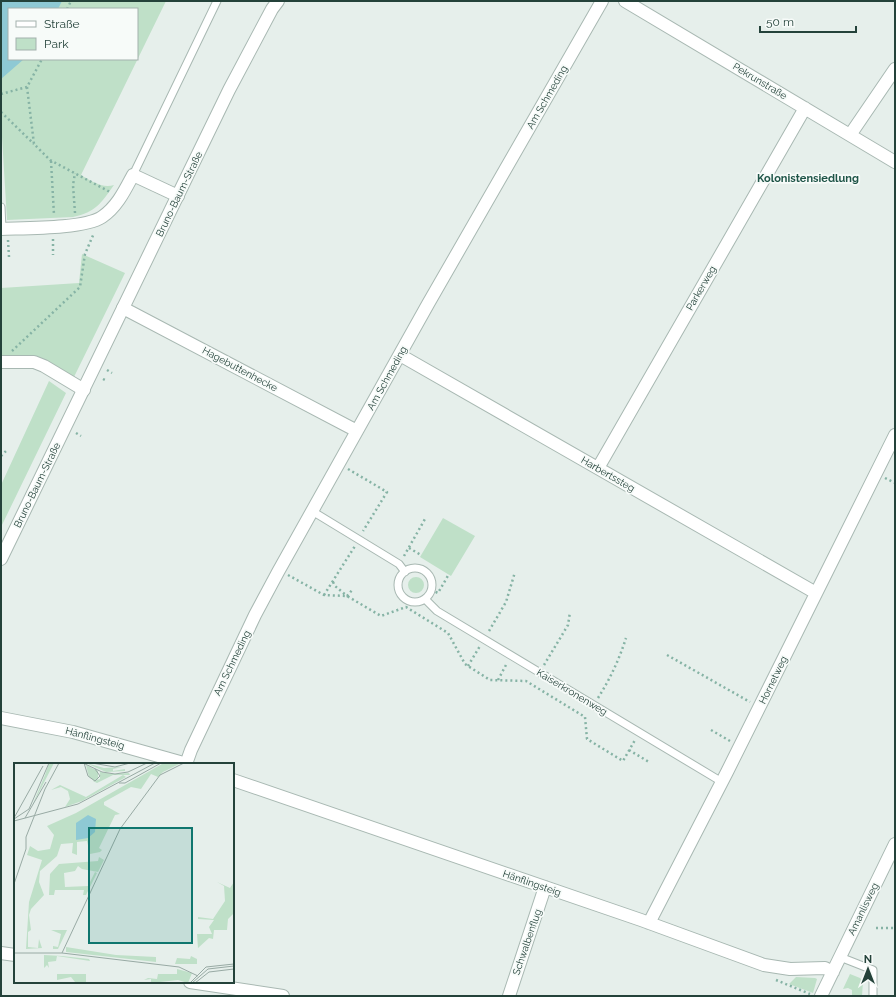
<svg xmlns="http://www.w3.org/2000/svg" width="896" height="997" viewBox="0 0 896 997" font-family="Raleway,sans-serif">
<rect width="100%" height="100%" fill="#e6efeb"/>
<path fill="#bfe0c8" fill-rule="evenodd" d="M 1,1 L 166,1 L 81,175 C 91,181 103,189 114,185 C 101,203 96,212 73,217 L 7,220 L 2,137 L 1,137 ZM 9,9 L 137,9 L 137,59 L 9,59 Z
M 82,254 L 125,273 L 73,379 L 1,358 L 1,288 L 79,283 Z
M 49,381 L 66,393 L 1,527 L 1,485 Z
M 443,518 L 475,536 L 451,576 L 420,557 Z
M408 585a8 8 0 1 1 16 0a8 8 0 1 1-16 0Z
M 850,974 L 860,978 L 863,981 L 862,996 L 852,996 L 852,990 L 848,988 L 843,989 Z
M 796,977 L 815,978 L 817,979 L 813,993 L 789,984 Z"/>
<path fill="#8ec9d4" d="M 1,1 L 62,1 L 58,9 L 9,9 L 9,59 L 24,59 L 1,79 Z"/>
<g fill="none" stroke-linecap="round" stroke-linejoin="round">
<defs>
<path id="service" d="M 133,175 L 217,1
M 1,207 L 2,229
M 312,511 L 399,564 L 405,572
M398 585a17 17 0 1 1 34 0a17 17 0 1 1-34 0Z
M 425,599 L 437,611 L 722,782
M 840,957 L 873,970 L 873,996"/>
<path id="minor" d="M 625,1 L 895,162
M 850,135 L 895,69
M 1,229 C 24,228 84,229 102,217 C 117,207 125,190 133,175 L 178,196
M 123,308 L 357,431
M 400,355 L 816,593
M 1,362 L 34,362 L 44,366 L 84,390
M 598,468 L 805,108
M 1,718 L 73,732 L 187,764
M 186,764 L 191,750 L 255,615 L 278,572 L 428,304 L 602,1
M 233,780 L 641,920 L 764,965 L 790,969 L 825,968 L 833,972
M 649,923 L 727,772 L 895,435
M 1,953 L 15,955
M 190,982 L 283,996
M 509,996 L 545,887
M 821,996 L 895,844"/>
<path id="tertiary" d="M 1,559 L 229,90 L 272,9 L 278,1"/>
</defs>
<use href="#service" stroke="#a8b8b2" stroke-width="9"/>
<use href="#minor" stroke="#a8b8b2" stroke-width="14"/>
<use href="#tertiary" stroke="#a8b8b2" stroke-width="14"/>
<path stroke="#86b3a5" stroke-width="2.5" stroke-dasharray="2 3" stroke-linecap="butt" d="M 67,9 L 71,1
M 27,87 L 34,144 L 50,160 L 110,192
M 1,94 L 27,87 L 42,59
M 1,112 L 34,144
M 51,161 L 54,215
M 75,213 L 73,185 L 75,173
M 53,239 L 53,255
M 8,240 L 9,257
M 12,351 L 80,287 L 85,254 L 94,233
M 107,370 L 112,373
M 103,379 L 107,381
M 76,433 L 81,436
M 1,456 L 7,450
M 348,469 L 387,492 L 363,531
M 885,478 L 895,483
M 409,548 L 421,555
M 404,556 L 425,519
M 288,575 L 324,595 L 347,596 L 381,616 L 406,607 L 448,633 L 465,664 L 468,666 L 490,680 L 526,681 L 585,717 L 587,739 L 623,761 L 635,740
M 333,582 L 335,586 L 347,596 L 353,589
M 431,590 L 438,593 L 449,574
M 324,595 L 355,546
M 489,631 L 506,602 L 515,572
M 667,655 L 750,702
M 544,665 L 568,625 L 570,612
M 468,666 L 480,646
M 498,680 L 507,663
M 598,698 C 610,679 619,660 626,638
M 711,730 L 730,741
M 629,750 L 649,762
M 876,928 L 895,928
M 776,980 L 810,994"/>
<use href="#service" stroke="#fff" stroke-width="7"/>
<use href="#minor" stroke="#fff" stroke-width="12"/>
<use href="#tertiary" stroke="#fff" stroke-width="12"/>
</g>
<g text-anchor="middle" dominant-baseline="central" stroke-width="3.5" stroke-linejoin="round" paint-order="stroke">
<g font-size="10" fill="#24423a" stroke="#f7fbf9">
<text transform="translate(760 81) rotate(31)">Pekrunstraße</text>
<text transform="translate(547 97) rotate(-60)">Am Schmeding</text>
<text transform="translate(179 194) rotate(-64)">Bruno-Baum-Straße</text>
<text transform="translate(701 288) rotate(-60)">Parkerweg</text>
<text transform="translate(240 369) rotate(28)">Hagebuttenhecke</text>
<text transform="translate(387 378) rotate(-61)">Am Schmeding</text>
<text transform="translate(608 474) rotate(30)">Harbertssteg</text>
<text transform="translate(37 485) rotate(-64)">Bruno-Baum-Straße</text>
<text transform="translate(232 663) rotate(-64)">Am Schmeding</text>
<text transform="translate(773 680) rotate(-64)">Hornetweg</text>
<text transform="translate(572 692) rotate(31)">Kaiserkronenweg</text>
<text transform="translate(95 738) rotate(15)">Hänflingsteig</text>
<text transform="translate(532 883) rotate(19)">Hänflingsteig</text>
<text transform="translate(863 909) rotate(-64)">Amanlisweg</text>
<text transform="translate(527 942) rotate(-71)">Schwalbenflug</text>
</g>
<g font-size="11" font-weight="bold" fill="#1f5548" stroke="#f7fbf9">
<text x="808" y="178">Kolonistensiedlung</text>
</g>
</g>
<g transform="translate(14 763)">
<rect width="220" height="220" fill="#e6efeb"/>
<path d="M 35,0 L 40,0 L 18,43 L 31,12 ZM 72,0 L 90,5 L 108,4 L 99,6 L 99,8 L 111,6 L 111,8 L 92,9 ZM 167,0 L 149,9 L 144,14 L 137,11 L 127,26 L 117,24 L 90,39 L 90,42 L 106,51 L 101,52 L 85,85 L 88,87 L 86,89 L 76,91 L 73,78 L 63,79 L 63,92 L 58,90 L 59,80 L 47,81 L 43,93 L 26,108 L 25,119 L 30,132 L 17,146 L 15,152 L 17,167 L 14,169 L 14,184 L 24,185 L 25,176 L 28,185 L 12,186 L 15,139 L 28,97 L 13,92 L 16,83 L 24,88 L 36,86 L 40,72 L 33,63 L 62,50 L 148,1 ZM 72,2 L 84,8 L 84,16 L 80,18 L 75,14 ZM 86,9 L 100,11 L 115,10 L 116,12 L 99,12 L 83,20 L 79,18 L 86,16 ZM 109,12 L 112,14 L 68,38 L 51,44 L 56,36 L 54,28 L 47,24 L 37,27 L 46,22 L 72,34 ZM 85,94 L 90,97 L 84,109 L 68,106 L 64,103 L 61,108 L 50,110 L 51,124 L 74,123 L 81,109 L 83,110 L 72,132 L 69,132 L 70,127 L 41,127 L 40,132 L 35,132 L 36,111 L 45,101 L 84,98 ZM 203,119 L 216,125 L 220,119 L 220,150 L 214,156 L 213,167 L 200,167 L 199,176 L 195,175 L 184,185 L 183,171 L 198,171 L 195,164 L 200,157 L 184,156 L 184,154 L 199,156 L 211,138 L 210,123 ZM 37,167 L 53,167 L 44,186 L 39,186 L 39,183 L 44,184 L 47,171 ZM 52,184 L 102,192 L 142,194 L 142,199 L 52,189 ZM 30,192 L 48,193 L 75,196 L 76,198 L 43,193 L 42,198 L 34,199 L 35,205 L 33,202 L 30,205 ZM 177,193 L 183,196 L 183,201 L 161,201 L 163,195 L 176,196 ZM 163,206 L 178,210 L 174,220 L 164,217 L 137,220 L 137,216 L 130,217 L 134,215 L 143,216 L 144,211 L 163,211 ZM 43,211 L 72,211 L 72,220 L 61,219 L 57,214 L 43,217 Z" fill="#bfe0c8"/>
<path d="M 74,52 L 82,56 L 81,69 L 74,75 L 62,77 L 62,60 Z" fill="#8ec9d4"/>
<path fill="none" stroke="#98aaa4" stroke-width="1" d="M 69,0 L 88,9 L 101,11 L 114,9 L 133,0M 70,0 L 74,13 L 81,18 L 86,13 L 81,6M 78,0 L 101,4 L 116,0M 105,20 L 111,20 L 147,0M 0,55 L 29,3M 11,55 L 32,19M 0,56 L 15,46 L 35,0M 0,58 L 64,41 L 141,0M 0,121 L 12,86 L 12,74 L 31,26 L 45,0M 0,190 L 48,190 L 165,204 L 184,213M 48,190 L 106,66 L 146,12 L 170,0M 176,220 L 192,204 L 220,201M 178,220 L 194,206 L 220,203M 181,220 L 195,209 L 220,206"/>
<path fill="#0f766e" fill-opacity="0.15" stroke="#0f766e" stroke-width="2" d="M 75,65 L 178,65 L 178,180 L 75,180 Z"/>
<rect width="220" height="220" fill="none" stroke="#24423a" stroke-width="2"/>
</g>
<rect width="896" height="997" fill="none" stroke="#24423a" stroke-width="4"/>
<rect x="8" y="8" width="130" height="52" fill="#f7fbf9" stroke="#a3b1ad"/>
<rect x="16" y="21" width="20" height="6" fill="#ffffff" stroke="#a3b1ad"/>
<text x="44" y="28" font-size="12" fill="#24423a">Straße</text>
<rect x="16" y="38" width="20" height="12" fill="#bfe0c8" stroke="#a3b1ad"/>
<text x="44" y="48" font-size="12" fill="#24423a">Park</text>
<g transform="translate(868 969)" stroke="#f7fbf9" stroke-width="3" paint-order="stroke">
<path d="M0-3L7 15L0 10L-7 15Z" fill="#24423a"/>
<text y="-6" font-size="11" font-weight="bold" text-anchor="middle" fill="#24423a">N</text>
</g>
<path d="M760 26v6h96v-6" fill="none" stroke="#24423a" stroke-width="2"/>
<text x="766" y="26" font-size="12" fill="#24423a" stroke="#f7fbf9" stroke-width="3" paint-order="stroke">50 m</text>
</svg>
